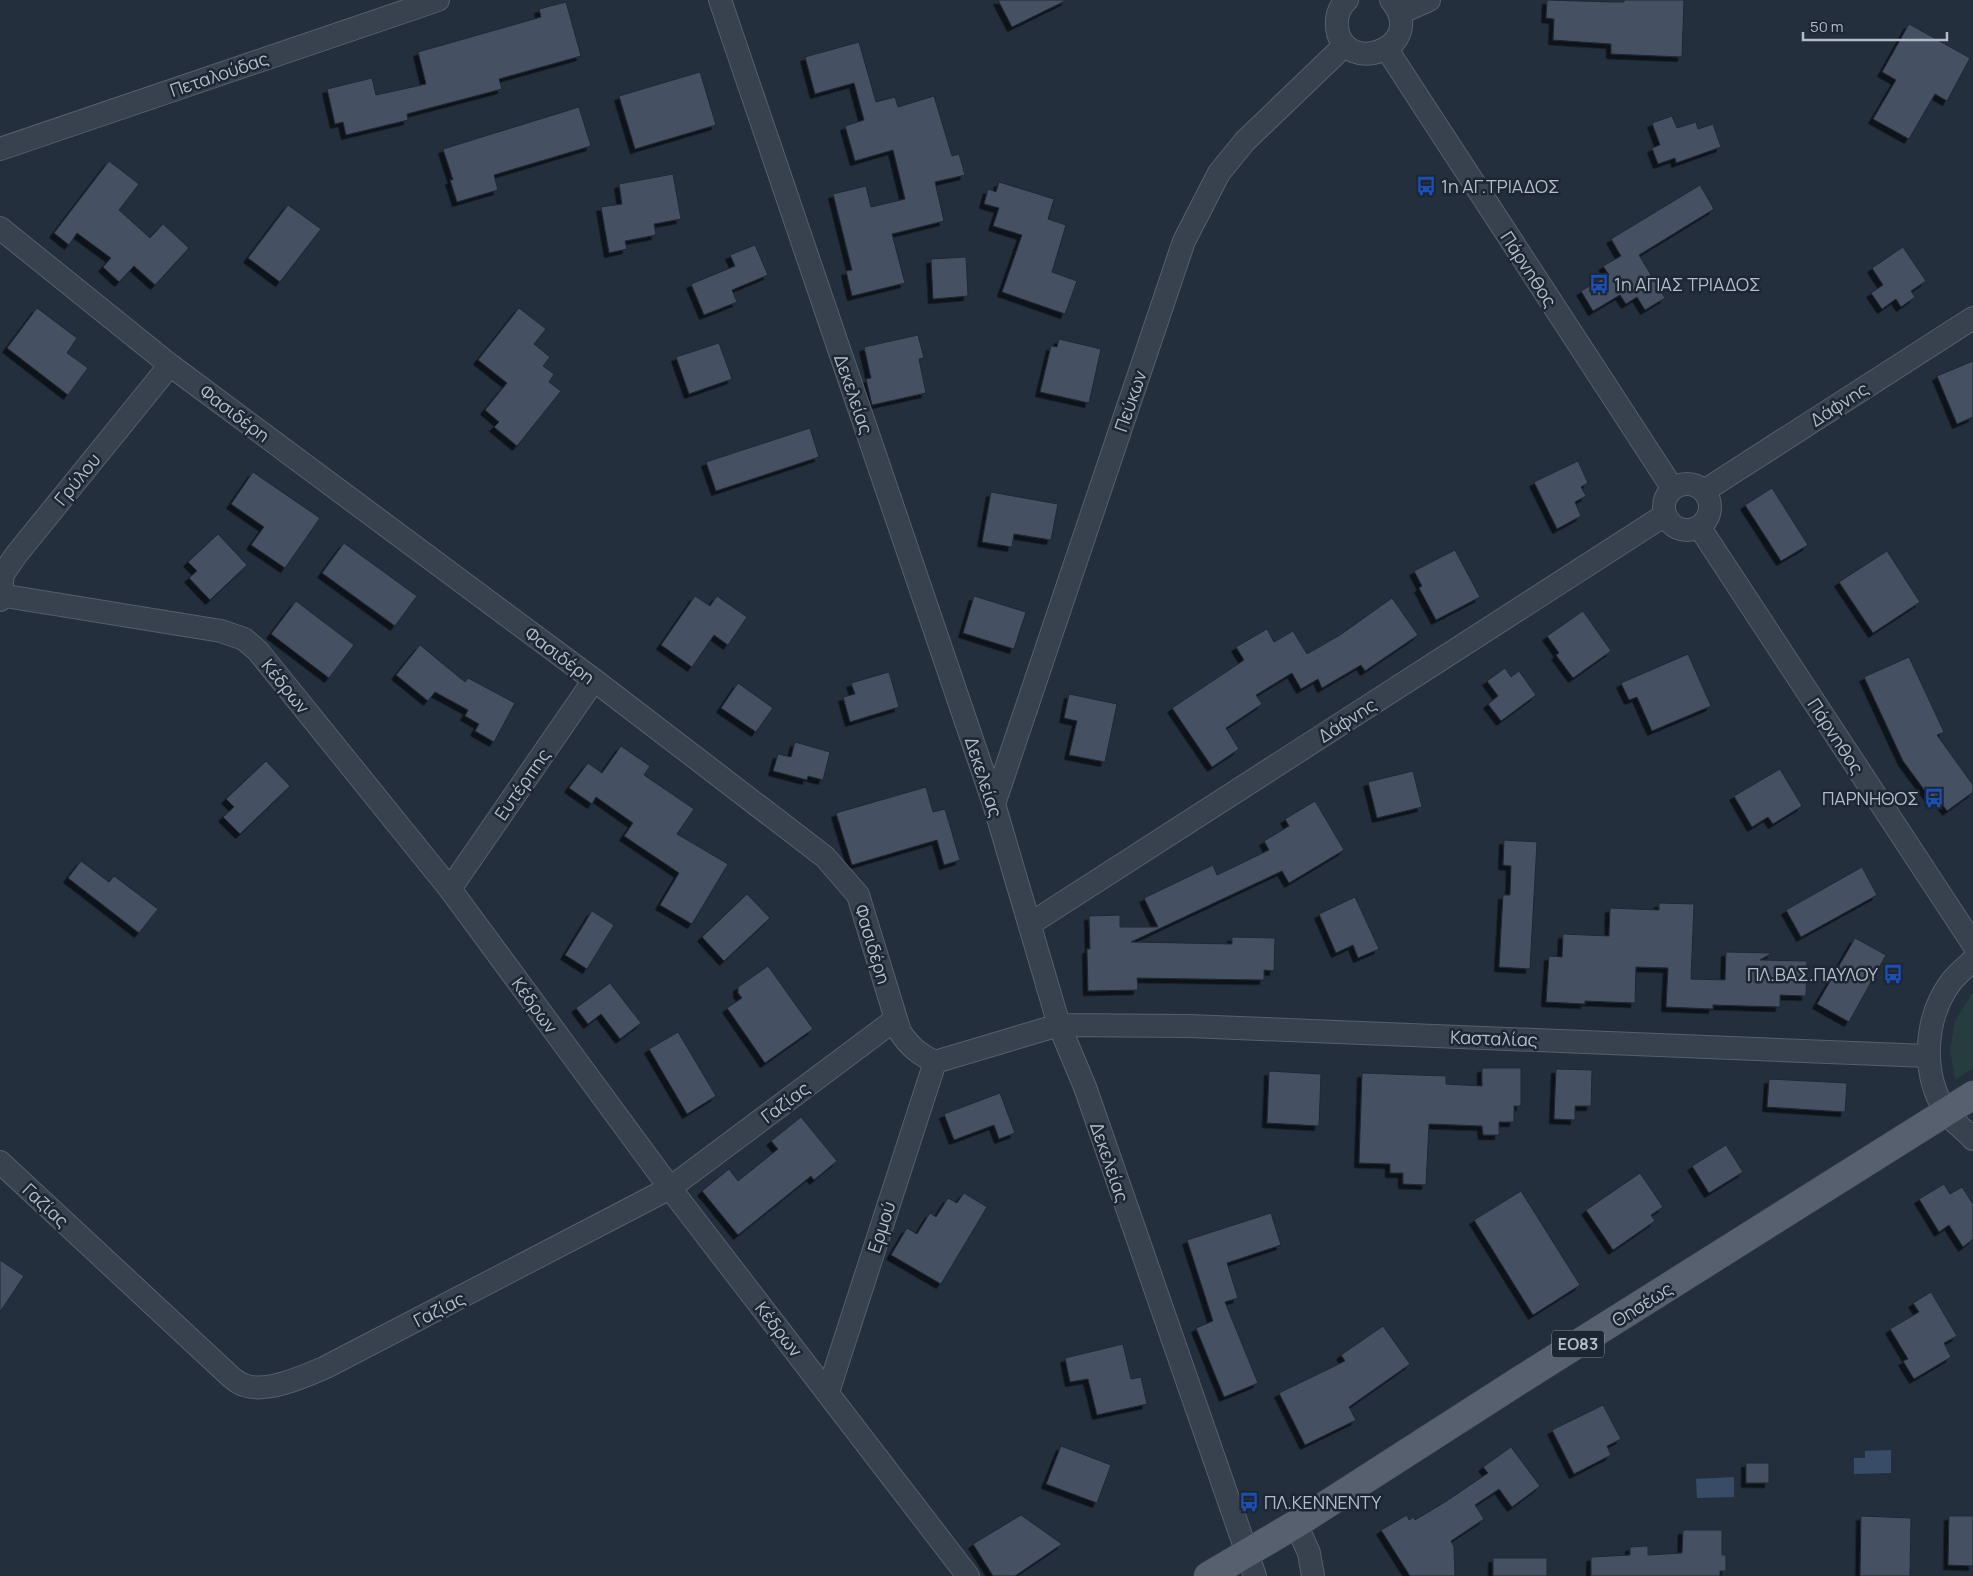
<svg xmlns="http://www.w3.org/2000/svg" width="1973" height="1576" viewBox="0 0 1973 1576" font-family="Manrope,sans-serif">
<defs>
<filter id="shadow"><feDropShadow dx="-4.5" dy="4.5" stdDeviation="0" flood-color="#0009"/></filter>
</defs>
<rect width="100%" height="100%" fill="#242f3e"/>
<path fill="#263c3f" d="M 1973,992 L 1973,1068 L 1955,1080 L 1950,1050 L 1955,1021 Z"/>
<path fill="#394c67" d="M 1891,1450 L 1891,1473 L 1854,1474 L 1854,1458 L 1865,1458 L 1865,1451 Z
M 1734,1477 L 1734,1497 L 1697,1498 L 1696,1479 Z"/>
<path fill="#455162" stroke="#1f2835" filter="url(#shadow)" d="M 998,0 L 1067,0 L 1012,27 Z
M 1547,0 L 1612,2 L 1624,2 L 1624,0 L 1684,0 L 1682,57 L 1611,54 L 1611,44 L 1553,40 L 1554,19 L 1546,18 Z
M 566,2 L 581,56 L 499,79 L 502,89 L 407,114 L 408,120 L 346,135 L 343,122 L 335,124 L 327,89 L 372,78 L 376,95 L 426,84 L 418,52 L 541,17 L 539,9 Z
M 1909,24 L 1970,58 L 1947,101 L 1935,94 L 1909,139 L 1873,119 L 1896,80 L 1882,72 Z
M 859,42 L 876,102 L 895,97 L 898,107 L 934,96 L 952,156 L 959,154 L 965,175 L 935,182 L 944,221 L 892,234 L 905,283 L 852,296 L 846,271 L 852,270 L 833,194 L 866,186 L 871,207 L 905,199 L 893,150 L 855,161 L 845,126 L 864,120 L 854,83 L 815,94 L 805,57 Z
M 700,72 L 716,125 L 635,149 L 619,96 Z
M 579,107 L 591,146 L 494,175 L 498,190 L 457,202 L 450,180 L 453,180 L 443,149 Z
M 1672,116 L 1677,128 L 1696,122 L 1698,129 L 1713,124 L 1721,147 L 1676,163 L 1675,158 L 1658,164 L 1652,148 L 1660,145 L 1652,123 Z
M 109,161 L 139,184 L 119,210 L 150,238 L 163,224 L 189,248 L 155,285 L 134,266 L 119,282 L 103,267 L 111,258 L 77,233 L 69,245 L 54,233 Z
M 673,174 L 681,219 L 654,224 L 656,235 L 625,241 L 627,249 L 609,253 L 601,207 L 622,204 L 619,184 Z
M 999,182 L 1054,199 L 1048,219 L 1066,225 L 1052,272 L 1077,281 L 1065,314 L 1002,292 L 1022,235 L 993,226 L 999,208 L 984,204 L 988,189 L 996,192 Z
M 1700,185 L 1714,209 L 1639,255 L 1665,298 L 1645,310 L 1637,297 L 1626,304 L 1620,295 L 1593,311 L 1581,291 L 1609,275 L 1603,266 L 1621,256 L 1611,239 Z
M 288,205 L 321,229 L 280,282 L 248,258 Z
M 755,245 L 768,275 L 732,290 L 737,302 L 704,315 L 691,284 L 735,266 L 730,255 Z
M 1903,247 L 1926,281 L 1911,291 L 1915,297 L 1901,307 L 1896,299 L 1882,309 L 1871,293 L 1883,285 L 1872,268 Z
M 966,257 L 968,296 L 933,299 L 931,259 Z
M 37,308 L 77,338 L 67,353 L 88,368 L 68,395 L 7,348 Z
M 519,308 L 546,329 L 534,344 L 550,357 L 543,366 L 554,374 L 549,382 L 561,391 L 517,446 L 494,427 L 499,422 L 485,410 L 507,383 L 478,360 Z
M 918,335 L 924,358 L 919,359 L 926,393 L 872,405 L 866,379 L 871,378 L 864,347 Z
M 1059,339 L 1101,349 L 1089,403 L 1040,392 L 1051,346 L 1057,347 Z
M 719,343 L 732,379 L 689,394 L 676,357 Z
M 1973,361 L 1973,417 L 1957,424 L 1937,376 Z
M 810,428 L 819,457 L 716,491 L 706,462 Z
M 1578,461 L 1588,483 L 1581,487 L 1586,496 L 1575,502 L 1581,516 L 1557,529 L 1534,482 Z
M 253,472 L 320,518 L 285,568 L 251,545 L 264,527 L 231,504 Z
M 1772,488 L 1808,545 L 1781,561 L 1745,505 Z
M 991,492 L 1058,504 L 1051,540 L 1014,534 L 1012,547 L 982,542 Z
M 218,534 L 247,565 L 210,600 L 189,578 L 197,571 L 188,562 Z
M 344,543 L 417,596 L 395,626 L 322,573 Z
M 1455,550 L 1480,597 L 1436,620 L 1419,588 L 1422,586 L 1414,571 Z
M 1887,551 L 1920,602 L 1873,633 L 1839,582 Z
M 695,596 L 710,606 L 717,596 L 747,617 L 728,645 L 714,635 L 692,667 L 661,645 Z
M 974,596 L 1026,612 L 1014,649 L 963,633 Z
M 1392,598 L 1418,635 L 1365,671 L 1361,665 L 1322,688 L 1318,679 L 1301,689 L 1292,673 L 1256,695 L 1262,704 L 1226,728 L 1239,749 L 1212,767 L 1172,708 L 1244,660 L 1236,647 L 1267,629 L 1274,642 L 1293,631 L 1307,654 L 1340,635 Z
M 296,601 L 354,645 L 329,678 L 271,634 Z
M 1583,611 L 1611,651 L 1573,678 L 1556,655 L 1559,653 L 1547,636 Z
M 420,645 L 465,682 L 468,678 L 515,703 L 494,742 L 475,731 L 479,724 L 465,716 L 468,710 L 435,692 L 428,701 L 396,675 Z
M 1688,654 L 1711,706 L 1652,731 L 1637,697 L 1629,700 L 1621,683 Z
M 1909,657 L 1944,732 L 1937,735 L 1973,785 L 1973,792 L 1947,811 L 1936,795 L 1931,799 L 1903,761 L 1864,677 Z
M 1505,668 L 1511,677 L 1519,671 L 1536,695 L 1501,721 L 1488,704 L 1498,696 L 1487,681 Z
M 889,672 L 899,707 L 850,722 L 843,697 L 855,694 L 851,683 Z
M 738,683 L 773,708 L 756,732 L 721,708 Z
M 1069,694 L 1117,704 L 1105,762 L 1069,755 L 1077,721 L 1064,718 Z
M 795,742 L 830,752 L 823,780 L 808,776 L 807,780 L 773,771 L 778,754 L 791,757 Z
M 621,746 L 650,766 L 644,775 L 694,809 L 677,834 L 728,864 L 692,924 L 660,905 L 679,873 L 624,836 L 633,823 L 596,797 L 592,804 L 569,788 L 588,763 L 602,773 Z
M 266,761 L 290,786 L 240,834 L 223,817 L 234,807 L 226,799 Z
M 1780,769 L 1802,806 L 1773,824 L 1768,817 L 1752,827 L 1734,796 Z
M 1413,771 L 1422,807 L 1377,818 L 1368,782 Z
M 926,787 L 933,812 L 945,809 L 960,860 L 944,865 L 937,840 L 852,865 L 836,813 Z
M 1315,801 L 1344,850 L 1289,883 L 1282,871 L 1131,942 L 1232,944 L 1232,937 L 1275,938 L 1274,971 L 1264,970 L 1264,980 L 1137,978 L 1138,990 L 1088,991 L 1087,949 L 1090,949 L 1089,916 L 1120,915 L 1120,927 L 1158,927 L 1144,898 L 1213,865 L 1217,875 L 1269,850 L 1264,841 L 1289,826 L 1285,819 Z
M 1504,840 L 1537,842 L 1530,969 L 1499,967 L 1503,895 L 1510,895 L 1511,866 L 1503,865 Z
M 81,861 L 109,882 L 114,876 L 158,909 L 139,933 L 68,878 Z
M 1862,867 L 1877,895 L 1801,937 L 1786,910 Z
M 747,894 L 770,918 L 724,961 L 702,937 Z
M 1355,897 L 1379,949 L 1358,958 L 1353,945 L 1336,953 L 1319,914 Z
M 1659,903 L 1694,904 L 1691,979 L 1725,980 L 1726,952 L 1772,953 L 1760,960 L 1807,961 L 1806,996 L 1780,995 L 1780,1007 L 1713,1005 L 1713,1009 L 1666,1007 L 1668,968 L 1636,967 L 1635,1003 L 1585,1001 L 1585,1004 L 1546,1002 L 1549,956 L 1562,957 L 1563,934 L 1609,936 L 1610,908 L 1659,910 Z
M 592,911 L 614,925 L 587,969 L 565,955 Z
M 1855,938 L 1886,955 L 1849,1022 L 1817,1004 Z
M 768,966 L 813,1029 L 765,1063 L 727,1008 L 742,998 L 738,993 L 738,987 Z
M 610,983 L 641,1023 L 620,1039 L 601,1014 L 588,1024 L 576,1008 Z
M 678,1032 L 716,1096 L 687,1114 L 649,1049 Z
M 1482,1068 L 1521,1068 L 1521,1106 L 1514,1106 L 1514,1122 L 1499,1122 L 1499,1135 L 1483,1135 L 1482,1126 L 1429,1124 L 1426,1185 L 1403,1184 L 1403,1173 L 1390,1173 L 1390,1164 L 1359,1163 L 1362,1073 L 1446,1076 L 1446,1084 L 1482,1086 Z
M 1556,1069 L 1592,1070 L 1591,1106 L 1575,1106 L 1575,1120 L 1554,1119 Z
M 1269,1071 L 1321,1074 L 1319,1126 L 1267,1123 Z
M 1769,1079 L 1847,1083 L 1845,1112 L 1767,1107 Z
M 1000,1093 L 1015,1133 L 999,1139 L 994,1125 L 954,1140 L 944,1114 Z
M 801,1117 L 837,1161 L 814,1180 L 811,1176 L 738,1235 L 702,1191 L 729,1169 L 738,1181 L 778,1149 L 771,1141 Z
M 1726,1145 L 1743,1172 L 1709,1193 L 1692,1166 Z
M 1640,1173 L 1663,1207 L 1651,1215 L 1655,1221 L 1613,1250 L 1586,1210 Z
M 1944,1184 L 1950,1194 L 1962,1187 L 1973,1204 L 1973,1239 L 1963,1247 L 1949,1225 L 1939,1232 L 1919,1199 Z
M 1521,1191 L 1580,1285 L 1533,1315 L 1474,1220 Z
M 964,1193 L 987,1207 L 941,1284 L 891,1255 L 907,1228 L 917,1234 L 930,1213 L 936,1217 L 948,1198 L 957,1203 Z
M 1271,1213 L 1281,1245 L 1227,1263 L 1238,1298 L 1225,1302 L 1258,1383 L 1224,1397 L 1196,1328 L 1213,1321 L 1187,1240 Z
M 0,1260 L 24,1276 L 0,1312 Z
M 1931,1292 L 1957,1336 L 1944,1343 L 1951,1357 L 1914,1379 L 1903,1361 L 1908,1359 L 1890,1329 L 1919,1312 L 1913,1303 Z
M 1383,1326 L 1410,1364 L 1349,1407 L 1356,1420 L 1305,1445 L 1279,1393 L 1345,1361 L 1341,1355 Z
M 1123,1344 L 1131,1379 L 1141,1377 L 1147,1404 L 1097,1415 L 1088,1379 L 1070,1382 L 1065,1358 Z
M 1603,1405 L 1621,1439 L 1607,1446 L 1611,1455 L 1574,1474 L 1552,1430 Z
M 1061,1446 L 1111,1465 L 1097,1503 L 1046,1484 Z
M 1511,1447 L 1540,1486 L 1512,1507 L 1499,1489 L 1475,1505 L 1484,1519 L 1451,1541 L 1454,1547 L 1455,1576 L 1410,1576 L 1381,1530 L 1407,1515 L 1409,1520 L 1414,1517 L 1415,1520 L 1445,1502 L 1488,1473 L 1483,1467 Z
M 1746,1463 L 1769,1463 L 1769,1483 L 1746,1483 Z
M 1021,1515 L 1062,1544 L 1015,1576 L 993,1576 L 973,1544 Z
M 1861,1516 L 1911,1518 L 1910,1576 L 1860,1576 Z
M 1949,1516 L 1973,1516 L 1973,1566 L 1948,1565 Z
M 1683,1530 L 1722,1530 L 1722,1555 L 1726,1555 L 1726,1571 L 1720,1571 L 1720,1576 L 1591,1576 L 1591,1557 L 1630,1555 L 1630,1547 L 1648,1546 L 1648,1555 L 1682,1553 Z
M 1493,1558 L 1547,1558 L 1547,1576 L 1493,1576 Z"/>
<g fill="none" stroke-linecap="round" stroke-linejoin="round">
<defs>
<path id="minor" d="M 720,0 L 994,804 L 1059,1025 L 1085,1087 L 1255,1576
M 1347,0 C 1339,7 1336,17 1337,28 C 1344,78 1430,47 1391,0
M 1400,13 L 1429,0
M 1386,48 L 1673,489
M 0,149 L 438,0
M 0,228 L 170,365 L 594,680 L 825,857 L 858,895 L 900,1032 C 910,1047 919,1054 935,1062 L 1059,1025 L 1189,1026 L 1928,1056
M1664 507a23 23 0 1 1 46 0a23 23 0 1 1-46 0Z
M 1704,491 L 1973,318
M 1700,528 L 1973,944
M 0,595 L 221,631 L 244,639 L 258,651 L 450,889 L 670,1188 L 968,1576
M 0,600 L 3,574 L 16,555 L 170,365
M 994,804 L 1184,241 L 1219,173 L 1245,141 L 1345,45
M 450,889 L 594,680
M 1030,924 L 1665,515
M 1973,960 C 1966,967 1957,974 1951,982 C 1924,1018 1921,1074 1946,1112 C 1953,1122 1965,1130 1973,1139
M 0,1162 L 231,1377 C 235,1380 239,1384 244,1385 C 266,1394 305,1376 326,1367 L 670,1188 L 896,1019
M 828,1392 L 935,1062
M 1296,1524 L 1309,1553 L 1313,1576"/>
<path id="major" d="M 1208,1576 L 1296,1524 L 1517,1382 L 1973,1095"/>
</defs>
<use href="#minor" stroke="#565f6c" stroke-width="24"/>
<use href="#major" stroke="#414a57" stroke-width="29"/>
<use href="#minor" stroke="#38414e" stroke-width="22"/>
<use href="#major" stroke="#56606e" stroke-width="28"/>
</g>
<defs>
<symbol id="bus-bare" viewBox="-9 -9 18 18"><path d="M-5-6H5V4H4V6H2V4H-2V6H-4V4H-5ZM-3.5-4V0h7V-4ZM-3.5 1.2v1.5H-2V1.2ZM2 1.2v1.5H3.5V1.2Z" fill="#1a4fb4" stroke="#1d2633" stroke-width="2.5" paint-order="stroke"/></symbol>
</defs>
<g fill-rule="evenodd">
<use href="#bus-bare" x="1412" y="172" width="28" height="28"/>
<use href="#bus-bare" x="1585" y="270" width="28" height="28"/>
<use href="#bus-bare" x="1920" y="784" width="28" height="28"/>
<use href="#bus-bare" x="1879" y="960" width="28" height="28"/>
<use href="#bus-bare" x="1235" y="1488" width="28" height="28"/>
</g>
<g text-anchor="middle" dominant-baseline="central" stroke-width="5" stroke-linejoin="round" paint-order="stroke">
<rect fill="#1d2633" stroke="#878f9c" stroke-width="1" x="1552" y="1330.5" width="52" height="27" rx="4"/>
<g font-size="16" font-weight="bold" fill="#b4bcc9">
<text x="1578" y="1344">ΕΟ83</text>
</g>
<g font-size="18" fill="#b4bcc9" stroke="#1d2633">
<text transform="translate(219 74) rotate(-19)">Πεταλούδας</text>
<text transform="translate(1529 269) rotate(57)">Πάρνηθος</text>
<text transform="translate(854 394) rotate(71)">Δεκελείας</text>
<text transform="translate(1130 401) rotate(-71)">Πεύκων</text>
<text transform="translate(1839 404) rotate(-33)">Δάφνης</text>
<text transform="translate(235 413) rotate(37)">Φασιδέρη</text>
<text transform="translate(77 479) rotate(-51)">Γρύλου</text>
<text transform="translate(560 655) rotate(37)">Φασιδέρη</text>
<text transform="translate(286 686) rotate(51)">Κέδρων</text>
<text transform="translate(1347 720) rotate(-33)">Δάφνης</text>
<text transform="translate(1836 736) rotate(57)">Πάρνηθος</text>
<text transform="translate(984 777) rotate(72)">Δεκελείας</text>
<text transform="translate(522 784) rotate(-55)">Ευτέρπης</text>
<text transform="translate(873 944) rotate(73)">Φασιδέρη</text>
<text transform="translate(535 1005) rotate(54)">Κέδρων</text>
<text transform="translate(1494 1038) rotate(2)">Κασταλίας</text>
<text transform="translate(785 1102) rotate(-37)">Γαζίας</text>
<text transform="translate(1110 1162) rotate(71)">Δεκελείας</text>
<text transform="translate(46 1205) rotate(43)">Γαζίας</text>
<text transform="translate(881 1227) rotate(-72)">Ερμού</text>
<text transform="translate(1642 1304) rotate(-32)">Θησέως</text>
<text transform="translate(439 1309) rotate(-27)">Γαζίας</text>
<text transform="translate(779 1329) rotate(52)">Κέδρων</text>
</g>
<g font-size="18" fill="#b4bcc9" stroke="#1d2633" text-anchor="start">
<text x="1441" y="186">1η ΑΓ.ΤΡΙΑΔΟΣ</text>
<text x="1614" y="284">1η ΑΓΙΑΣ ΤΡΙΑΔΟΣ</text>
<text x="1919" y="798" text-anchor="end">ΠΑΡΝΗΘΟΣ</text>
<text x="1878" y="974" text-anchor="end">ΠΛ.ΒΑΣ.ΠΑΥΛΟΥ</text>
<text x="1264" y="1502">ΠΛ.ΚΕΝΝΕΝΤΥ</text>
</g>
</g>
<path d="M1803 32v8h144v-8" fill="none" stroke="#b4bcc9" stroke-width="2.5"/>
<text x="1810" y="32" font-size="15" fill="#b4bcc9" stroke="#1d2633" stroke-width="4" paint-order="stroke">50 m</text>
</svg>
